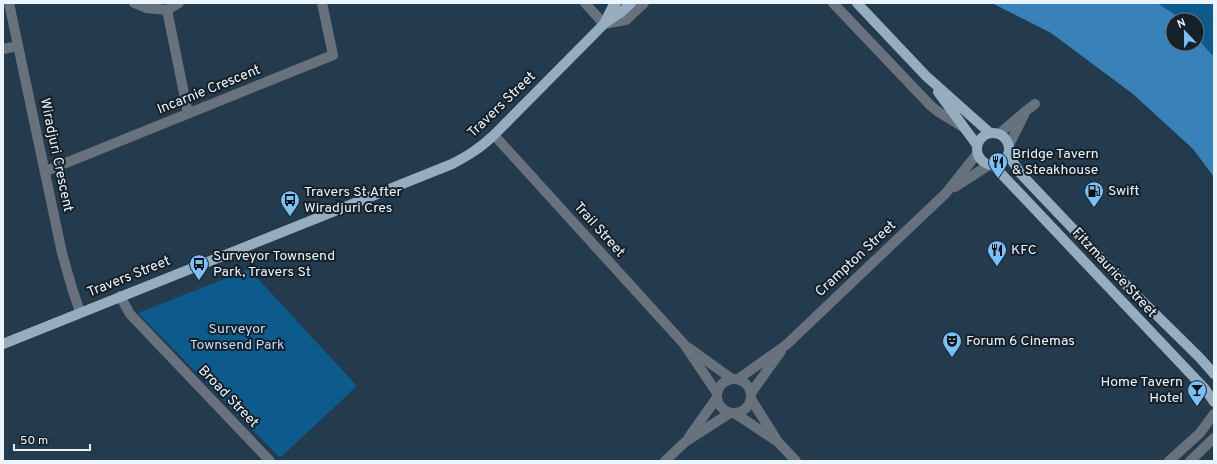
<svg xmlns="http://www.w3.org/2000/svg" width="1217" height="464" viewBox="0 0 1217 464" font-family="Overpass,sans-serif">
<rect width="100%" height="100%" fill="#243a4d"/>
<path fill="#0d5a8d" d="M 1157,3 L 1214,3 L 1214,57 L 1197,38 L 1197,20 L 1181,20 Z
M 249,269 L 357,386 L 280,458 L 138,313 Z"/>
<path fill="#3881b9" d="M 992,3 L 1157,3 L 1180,18 L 1181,20 L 1173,20 L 1173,44 L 1197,44 L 1197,38 L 1214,57 L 1214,177 L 1193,149 L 1133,94 L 1051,33 Z"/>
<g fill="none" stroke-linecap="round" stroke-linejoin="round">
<path stroke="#68727c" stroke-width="10" d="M 9,3 L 62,253 L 72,288 L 80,312
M 134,3 L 146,8 L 167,10 L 179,3
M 585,3 L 604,24 L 626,20 L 644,3
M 833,3 L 931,106 L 940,113 L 963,127
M 167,10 L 188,113
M 3,49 L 18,46
M 999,134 L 1027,110 L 1035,104
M 494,135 L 684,344 L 717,393
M 1009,145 L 1024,115
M 46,171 L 333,55 L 322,3
M 955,187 L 989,165
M 120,296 L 130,314 L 270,461
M 689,348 L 732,379
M717 396a17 17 0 1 1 34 0a17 17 0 1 1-34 0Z
M 738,379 L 786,345 L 946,193 L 977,154
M 751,393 L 781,351
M 751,399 L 778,442 L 796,461
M 736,414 L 775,440
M 689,437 L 716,399
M 665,461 L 685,442 L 730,413
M 1169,461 L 1200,433 L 1214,414
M 1190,461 L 1214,438"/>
<path stroke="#96acbf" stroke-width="10" d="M 857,3 L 926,76 L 990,133
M 604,24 L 613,6 L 616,3
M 938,92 L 977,145
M977 149a16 16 0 1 1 32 0a16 16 0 1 1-32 0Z
M 1008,154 L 1020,173 L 1133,292 L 1200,358 L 1214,374
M 993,165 L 1205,389 L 1214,402
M 3,344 L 452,164 C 469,155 479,149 494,135 L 604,24 L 620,13 L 631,3"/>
</g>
<defs>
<symbol id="restaurant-pin" viewBox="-11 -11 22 30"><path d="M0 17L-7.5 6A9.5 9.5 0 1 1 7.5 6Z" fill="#79bff8" stroke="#162029"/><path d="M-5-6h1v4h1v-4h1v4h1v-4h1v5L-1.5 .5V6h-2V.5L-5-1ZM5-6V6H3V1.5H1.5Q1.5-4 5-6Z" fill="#111"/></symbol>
<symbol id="fuel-pin" viewBox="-11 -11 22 30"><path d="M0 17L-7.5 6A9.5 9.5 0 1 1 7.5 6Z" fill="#79bff8" stroke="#162029"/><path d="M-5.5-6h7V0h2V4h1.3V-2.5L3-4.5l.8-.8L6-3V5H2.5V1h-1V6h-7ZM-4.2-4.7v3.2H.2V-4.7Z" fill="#111"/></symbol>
<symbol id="bus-pin" viewBox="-11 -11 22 30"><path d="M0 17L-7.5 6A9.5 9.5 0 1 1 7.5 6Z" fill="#79bff8" stroke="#162029"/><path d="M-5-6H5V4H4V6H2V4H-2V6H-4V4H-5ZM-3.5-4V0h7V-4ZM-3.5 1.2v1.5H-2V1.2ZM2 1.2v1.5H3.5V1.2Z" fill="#111"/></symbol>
<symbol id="theatre-pin" viewBox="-11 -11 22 30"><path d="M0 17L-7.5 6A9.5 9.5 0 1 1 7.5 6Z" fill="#79bff8" stroke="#162029"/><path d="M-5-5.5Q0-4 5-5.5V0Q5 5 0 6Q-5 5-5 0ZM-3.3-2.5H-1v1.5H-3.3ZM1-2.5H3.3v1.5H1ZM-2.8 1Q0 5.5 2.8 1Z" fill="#111"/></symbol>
<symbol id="bar-pin" viewBox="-11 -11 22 30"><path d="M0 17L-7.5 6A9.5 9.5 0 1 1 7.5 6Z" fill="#79bff8" stroke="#162029"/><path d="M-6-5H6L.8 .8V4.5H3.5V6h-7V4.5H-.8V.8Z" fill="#111"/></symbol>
</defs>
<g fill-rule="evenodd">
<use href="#restaurant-pin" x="987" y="151" width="22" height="30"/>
<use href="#fuel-pin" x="1083" y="180" width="22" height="30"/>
<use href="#bus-pin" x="279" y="189" width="22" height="30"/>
<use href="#restaurant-pin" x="986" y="239" width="22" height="30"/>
<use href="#bus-pin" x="188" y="253" width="22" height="30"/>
<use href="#theatre-pin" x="941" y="330" width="22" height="30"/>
<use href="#bar-pin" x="1186" y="379" width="22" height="30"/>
</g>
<g text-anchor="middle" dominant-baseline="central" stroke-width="4" stroke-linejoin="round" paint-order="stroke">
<g font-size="14" fill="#e9f4fd" stroke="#162029">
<text transform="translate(209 90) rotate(-22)">Incarnie Crescent</text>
<text transform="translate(502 105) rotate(-44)">Travers Street</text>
<text transform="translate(56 155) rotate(78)">Wiradjuri Crescent</text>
<text transform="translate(599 230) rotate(48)">Trail Street</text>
<text transform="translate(856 259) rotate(-43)">Crampton Street</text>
<text transform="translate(1114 273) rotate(47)">Fitzmaurice Street</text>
<text transform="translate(129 277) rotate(-22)">Travers Street</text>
<text transform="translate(228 397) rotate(46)">Broad Street</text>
</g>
<g font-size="14" fill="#e9f4fd" stroke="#162029" text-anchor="start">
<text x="1012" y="154">Bridge Tavern<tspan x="1012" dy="16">&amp; Steakhouse</tspan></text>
<text x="1108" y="191">Swift</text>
<text x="304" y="192">Travers St After<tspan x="304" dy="16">Wiradjuri Cres</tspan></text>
<text x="1011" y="250">KFC</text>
<text x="213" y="256">Surveyor Townsend<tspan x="213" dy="16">Park, Travers St</tspan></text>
<text x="966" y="341">Forum 6 Cinemas</text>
<text x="1183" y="382" text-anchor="end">Home Tavern<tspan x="1183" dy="16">Hotel</tspan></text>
</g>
<g font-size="14" fill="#bbdffd" stroke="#162029">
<text x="237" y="329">Surveyor<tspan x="237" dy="16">Townsend Park</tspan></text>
</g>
</g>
<rect width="1217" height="464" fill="none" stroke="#e9f4fd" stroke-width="8"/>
<g transform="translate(1185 32) rotate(338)"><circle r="19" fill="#162029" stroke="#6a757e"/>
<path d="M0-3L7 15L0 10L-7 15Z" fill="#79bff8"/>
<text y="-6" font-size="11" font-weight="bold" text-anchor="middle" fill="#e9f4fd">N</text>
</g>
<path d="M14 444v6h76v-6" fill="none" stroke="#e9f4fd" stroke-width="2"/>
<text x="20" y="444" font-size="12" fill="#e9f4fd" stroke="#162029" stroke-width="3" paint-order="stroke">50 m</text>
</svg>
